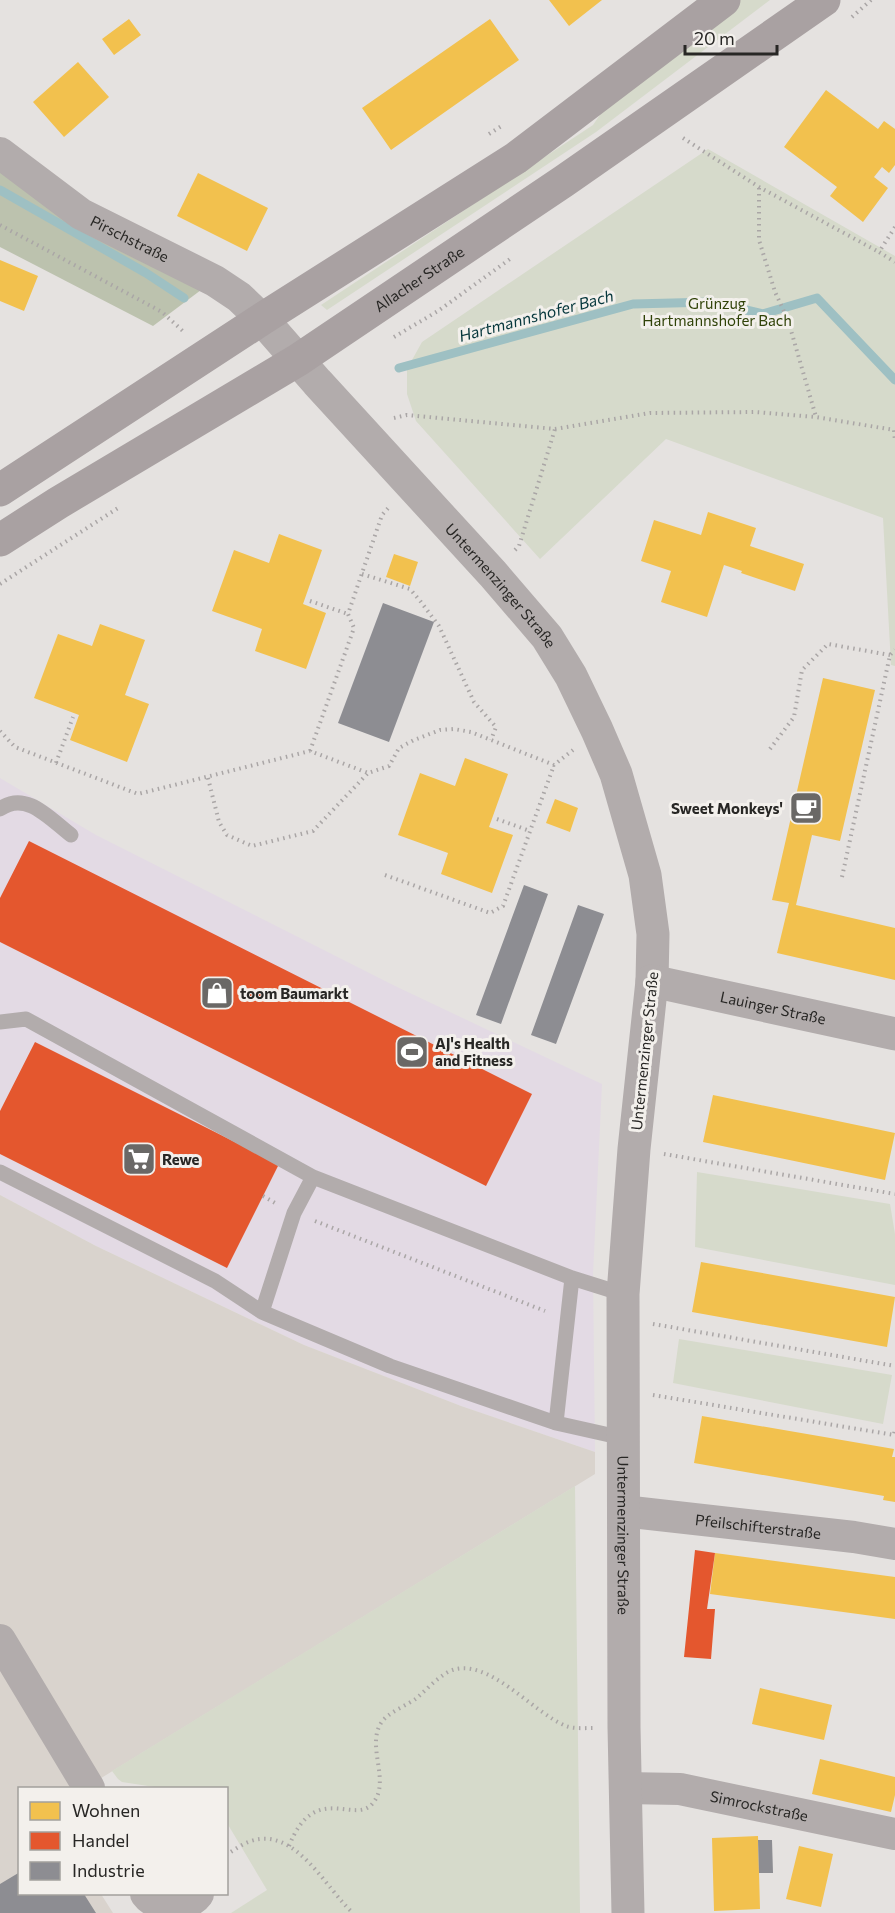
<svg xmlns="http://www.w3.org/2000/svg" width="895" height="1913" viewBox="0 0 895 1913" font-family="Commissioner,sans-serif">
<rect width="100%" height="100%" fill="#e5e2e0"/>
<path fill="#e3dae4" d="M 0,778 L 96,835 L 395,986 L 602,1084 L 593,1274 L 595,1452 L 461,1406 L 304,1345 L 96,1246 L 0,1195 Z"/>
<path fill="#d9d3cd" d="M 0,1195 L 96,1246 L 304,1345 L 461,1406 L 595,1452 L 595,1474 L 85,1788 L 20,1788 L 20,1894 L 101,1894 L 113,1913 L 0,1913 Z"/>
<path fill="#d6dacb" d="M 737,0 L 770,0 L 596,132 L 327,310 L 321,305 L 593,125 L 614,94 Z
M 708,149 L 895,256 L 895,666 L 891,665 L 883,518 L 666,439 L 540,559 L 416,421 L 407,394 L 407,369 L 422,342 Z
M 697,1172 L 890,1204 L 895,1234 L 895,1285 L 695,1247 Z
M 679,1339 L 892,1375 L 883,1424 L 673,1383 Z
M 575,1486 L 580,1913 L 231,1913 L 267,1890 L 227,1823 L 226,1788 L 161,1788 L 122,1782 L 118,1779 L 112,1771 Z"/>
<path fill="#bcc2ae" d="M 0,163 L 201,290 L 153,326 L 0,247 Z"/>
<path fill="#f2c14e" d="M 549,0 L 602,0 L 569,26 Z
M 129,19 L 141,35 L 114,55 L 102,39 Z
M 490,19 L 519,60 L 391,150 L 362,108 Z
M 78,62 L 109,97 L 64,137 L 33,102 Z
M 826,90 L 878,129 L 884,121 L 895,129 L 895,165 L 889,173 L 882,167 L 874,177 L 888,188 L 863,222 L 830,196 L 837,187 L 784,147 Z
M 198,173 L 268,208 L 247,251 L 177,216 Z
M 0,260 L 38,276 L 24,311 L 0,301 Z
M 708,512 L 756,528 L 750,546 L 804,564 L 795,591 L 741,573 L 742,571 L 724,565 L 707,617 L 661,602 L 671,571 L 641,561 L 654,520 L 701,535 Z
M 279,534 L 322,550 L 303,604 L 326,613 L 306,669 L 255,651 L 262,629 L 212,611 L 234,550 L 269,563 Z
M 394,554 L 418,562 L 410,586 L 386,577 Z
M 100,624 L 145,640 L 125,695 L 149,704 L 127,762 L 70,740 L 79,715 L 34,698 L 58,634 L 92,646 Z
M 823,678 L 875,690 L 840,841 L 812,835 L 796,905 L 895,928 L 895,980 L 777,953 L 789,903 L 772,900 Z
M 465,758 L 508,774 L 489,827 L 513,835 L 492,893 L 441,874 L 448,853 L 398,835 L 420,773 L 455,786 Z
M 555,799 L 578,808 L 570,832 L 546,823 Z
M 713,1095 L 895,1133 L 885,1180 L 703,1142 Z
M 701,1262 L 895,1297 L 887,1347 L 692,1312 Z
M 702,1416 L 894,1449 L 892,1457 L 895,1457 L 895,1502 L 883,1500 L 884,1496 L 694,1463 Z
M 715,1553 L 895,1577 L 895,1619 L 710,1594 Z
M 760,1688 L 832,1705 L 824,1740 L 752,1724 Z
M 820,1759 L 895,1777 L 895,1795 L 891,1812 L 812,1794 Z
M 758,1836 L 760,1909 L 714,1911 L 712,1838 Z
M 799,1846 L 833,1854 L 821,1907 L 786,1899 Z"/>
<path fill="#e4572e" d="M 29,841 L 532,1094 L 486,1186 L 0,942 L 0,898 Z
M 35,1042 L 279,1164 L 227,1268 L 0,1154 L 0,1111 Z
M 695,1550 L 715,1553 L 707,1609 L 715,1609 L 711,1659 L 684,1657 Z"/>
<path fill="#8d8d92" d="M 383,603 L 434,622 L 389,742 L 338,723 Z
M 524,885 L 548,894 L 501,1024 L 476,1015 Z
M 578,905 L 604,914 L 556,1044 L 531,1035 Z
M 758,1840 L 772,1840 L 773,1873 L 759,1873 Z
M 20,1872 L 20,1894 L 84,1894 L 96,1913 L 0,1913 L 0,1884 Z"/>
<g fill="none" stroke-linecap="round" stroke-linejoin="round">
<path stroke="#9ec0c3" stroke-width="9" d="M 0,190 L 146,273 L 184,298
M 399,368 L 633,304 L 712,302 L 763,314 L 817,298 L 895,380"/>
<path stroke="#aaa6a6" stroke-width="4" stroke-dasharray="1.5 4.5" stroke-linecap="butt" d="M 852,17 L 871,0
M 489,134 L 503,125
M 683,138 L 759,187 L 879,252
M 759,188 L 759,240 L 775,292 L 788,320 L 816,417
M 0,225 L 162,312 L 185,333
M 895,227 L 879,252 L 895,262
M 394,337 L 438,311 L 510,259
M 394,418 L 407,415 L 555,429 L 650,413 L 755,412 L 816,417 L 894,430 L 895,441
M 515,550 L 519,546 L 555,429
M 362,574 L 410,589 L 421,602 L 439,626 L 474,702 L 496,727 L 491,740
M 0,584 L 118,508
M 310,601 L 348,614
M 0,731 L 15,747 L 138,794 L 310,751 L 368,773 L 389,766 L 399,748 L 414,740 L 440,730 L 454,729 L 471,732 L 554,765 L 573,750
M 770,749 L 794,717 L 802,670 L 828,644 L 890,655
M 310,751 L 354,628 L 348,614 L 382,515 L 390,506
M 56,763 L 73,717
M 208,778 L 219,822 L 227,835 L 252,846 L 313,831 L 368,773
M 497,819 L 530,831
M 385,875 L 490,913 L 503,906 L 554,765
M 842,877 L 890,655 L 895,650
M 664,1154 L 895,1194
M 263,1196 L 275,1203
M 315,1221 L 545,1311
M 653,1324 L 895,1366
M 653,1395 L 894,1435 L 895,1428
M 289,1846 C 315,1780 355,1826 373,1803 C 391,1781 366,1747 381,1723 C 389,1711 407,1706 418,1697 C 428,1688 438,1677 450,1671 C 487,1655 533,1713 566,1726 C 574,1729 584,1728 593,1728
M 226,1855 C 234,1850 242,1844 251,1841 C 296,1826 326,1889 353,1913"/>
<path stroke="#b2acac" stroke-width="15" d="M 0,809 C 26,790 50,819 71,835
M 0,1022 L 26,1019 L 313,1177 L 572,1278 L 623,1294
M 0,1172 L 215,1281 L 262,1312 L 390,1366 L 556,1423 L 623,1438
M 262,1312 L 294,1213 L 313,1177
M 556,1423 L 572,1278"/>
<g stroke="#b2acac" stroke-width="32">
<path id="s1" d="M 0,153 L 81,214 L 215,281 L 239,297 L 262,319"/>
<path id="s2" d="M 623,1511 L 854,1537 L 895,1544"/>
<path d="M 0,1640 L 89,1788"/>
<path id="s3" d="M 625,1788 L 680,1789 L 895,1834"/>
<path d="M 146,1894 C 156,1908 187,1909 198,1894"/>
</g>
<g stroke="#b2acac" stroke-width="33">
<path id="s4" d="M 262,319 L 317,382 L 493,574 L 547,637 L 571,676 L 597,730 L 616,774 L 645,875 L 653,934 L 652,981 L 634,1149 L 623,1294 L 624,1727 L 628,1913"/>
<path id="s5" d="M 652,981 L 895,1034"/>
</g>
<g stroke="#a9a1a2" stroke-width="33">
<path d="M 0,490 L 262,319 L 516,158 L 724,0"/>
<path id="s6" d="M 0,540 L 58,503 L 298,360 L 564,181 L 824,0"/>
</g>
</g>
<defs>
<symbol id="cafe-square" viewBox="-11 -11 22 22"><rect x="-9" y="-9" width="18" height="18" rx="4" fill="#6a6866" stroke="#f3f0ec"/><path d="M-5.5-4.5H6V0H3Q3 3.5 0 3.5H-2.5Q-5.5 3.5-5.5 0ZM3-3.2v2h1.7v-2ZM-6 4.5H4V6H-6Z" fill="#fff"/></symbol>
<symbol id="shop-square" viewBox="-11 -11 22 22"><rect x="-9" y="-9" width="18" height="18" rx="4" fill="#6a6866" stroke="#f3f0ec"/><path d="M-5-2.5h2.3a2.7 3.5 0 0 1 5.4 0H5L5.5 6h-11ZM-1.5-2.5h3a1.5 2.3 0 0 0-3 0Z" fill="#fff"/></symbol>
<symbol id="stadium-square" viewBox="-11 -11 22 22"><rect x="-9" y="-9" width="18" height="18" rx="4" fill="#6a6866" stroke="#f3f0ec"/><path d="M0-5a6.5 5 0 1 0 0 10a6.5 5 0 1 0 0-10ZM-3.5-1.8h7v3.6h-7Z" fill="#fff"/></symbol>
<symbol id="supermarket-square" viewBox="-11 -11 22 22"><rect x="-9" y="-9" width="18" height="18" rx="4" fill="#6a6866" stroke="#f3f0ec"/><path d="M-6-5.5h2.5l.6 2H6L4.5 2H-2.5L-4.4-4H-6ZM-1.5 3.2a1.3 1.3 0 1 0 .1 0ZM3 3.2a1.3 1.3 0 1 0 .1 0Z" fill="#fff"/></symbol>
</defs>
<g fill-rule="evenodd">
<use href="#cafe-square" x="787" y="789" width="38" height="38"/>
<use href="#shop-square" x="198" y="974" width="38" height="38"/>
<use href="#stadium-square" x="393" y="1033" width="38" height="38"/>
<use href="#supermarket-square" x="120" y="1140" width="38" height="38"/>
</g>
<g text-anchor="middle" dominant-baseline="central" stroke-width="6" stroke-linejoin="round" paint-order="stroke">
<g font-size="15" fill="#282725" stroke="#f3f0ec">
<text stroke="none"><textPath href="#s1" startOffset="156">Pirschstraße</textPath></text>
<text stroke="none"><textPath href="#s6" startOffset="494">Allacher Straße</textPath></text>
<text stroke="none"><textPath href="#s4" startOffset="358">Untermenzinger Straße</textPath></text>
<text stroke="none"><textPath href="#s5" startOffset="124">Lauinger Straße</textPath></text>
<text transform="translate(644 1051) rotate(-84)">Untermenzinger Straße</text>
<text stroke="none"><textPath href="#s2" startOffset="136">Pfeilschifterstraße</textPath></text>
<text stroke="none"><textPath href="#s4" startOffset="1348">Untermenzinger Straße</textPath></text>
<text stroke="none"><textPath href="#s3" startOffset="136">Simrockstraße</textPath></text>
</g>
<g font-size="15" fill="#304208" stroke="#f3f0ec">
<text x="717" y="303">Grünzug<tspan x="717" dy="17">Hartmannshofer Bach</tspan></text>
</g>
<g font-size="15" font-weight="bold" fill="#282725" stroke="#f3f0ec" text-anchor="start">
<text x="783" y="808" text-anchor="end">Sweet Monkeys'</text>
<text x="240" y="993">toom Baumarkt</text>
<text x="435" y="1043">AJ's Health<tspan x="435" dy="17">and Fitness</tspan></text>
<text x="162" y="1159">Rewe</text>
</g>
<g font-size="16" font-style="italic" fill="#06373c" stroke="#f3f0ec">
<text transform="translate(536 315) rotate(-15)">Hartmannshofer Bach</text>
</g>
</g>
<rect x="18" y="1787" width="210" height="108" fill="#f3f0ec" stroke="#a2a09c" stroke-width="1.5"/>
<rect x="30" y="1802" width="30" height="18" fill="#f2c14e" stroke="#a2a09c" stroke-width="1.5"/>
<text x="72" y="1817" font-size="18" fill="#282725">Wohnen</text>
<rect x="30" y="1832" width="30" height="18" fill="#e4572e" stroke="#a2a09c" stroke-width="1.5"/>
<text x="72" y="1847" font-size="18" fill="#282725">Handel</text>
<rect x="30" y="1862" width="30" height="18" fill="#8d8d92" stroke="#a2a09c" stroke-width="1.5"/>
<text x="72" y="1877" font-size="18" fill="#282725">Industrie</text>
<path d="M685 45v9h92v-9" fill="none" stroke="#282725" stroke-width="3"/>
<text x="694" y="45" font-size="18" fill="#282725" stroke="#f3f0ec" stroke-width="4.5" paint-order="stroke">20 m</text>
</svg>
